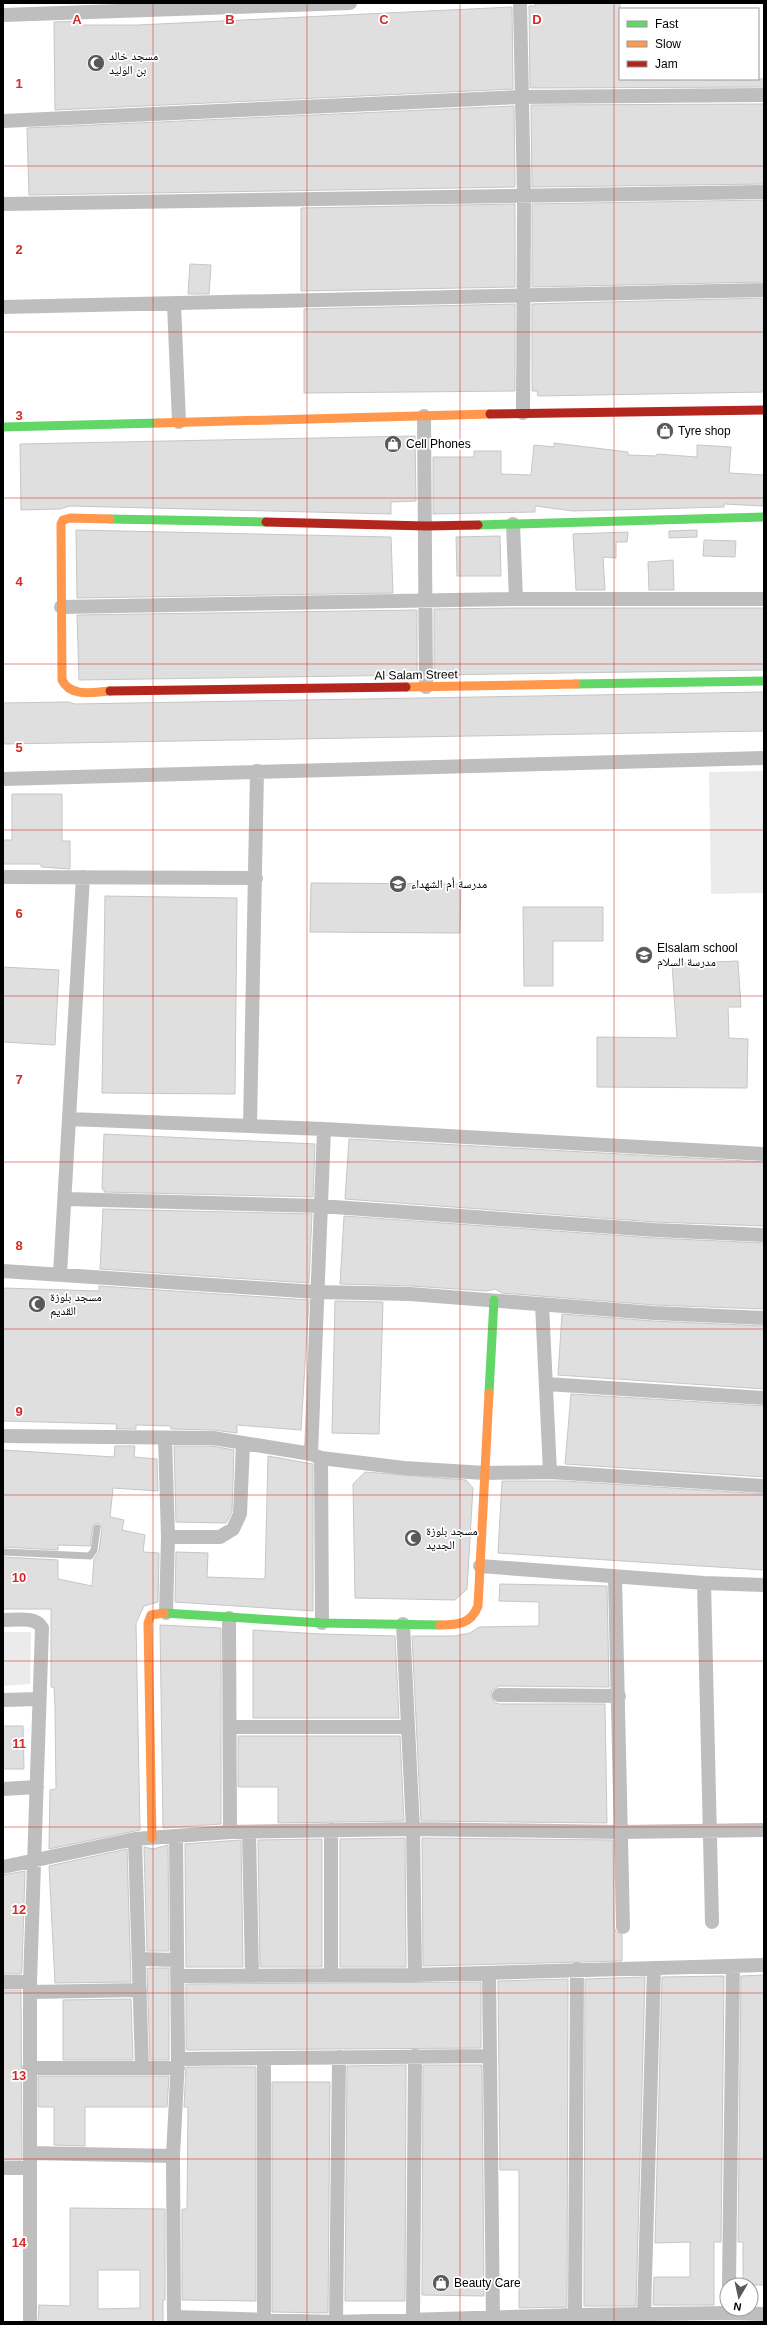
<svg xmlns="http://www.w3.org/2000/svg" width="767" height="2325" viewBox="0 0 767 2325" font-family="Helvetica,'Noto Naskh Arabic',sans-serif">
<rect width="100%" height="100%" fill="#fff"/>
<path fill="#ebebeb" d="M 764,771 L 764,893 L 711,894 L 709,772 Z
M 3,1632 L 31,1632 L 30,1684 L 3,1686 Z"/>
<path fill="#dfdfdf" stroke="#c6c6c6" fill-rule="evenodd" d="M 620,3 L 620,79 L 764,79 L 764,87 L 530,88 L 529,6 L 535,6 L 535,4 Z
M 512,7 L 513,89 L 55,110 L 54,22 L 81,21 L 81,25 L 138,25 Z
M 764,104 L 764,184 L 532,187 L 531,105 Z
M 514,106 L 515,187 L 29,195 L 27,128 Z
M 764,200 L 764,282 L 532,287 L 532,204 Z
M 515,204 L 515,287 L 301,291 L 301,208 Z
M 190,264 L 211,265 L 209,294 L 188,294 Z
M 764,298 L 764,392 L 538,396 L 537,391 L 532,391 L 532,304 Z
M 515,304 L 515,391 L 304,393 L 304,309 Z
M 415,436 L 416,501 L 391,502 L 391,514 L 70,506 L 60,509 L 21,510 L 20,444 Z
M 554,443 L 628,452 L 628,455 L 656,456 L 657,454 L 697,457 L 697,445 L 731,447 L 729,473 L 764,475 L 763,506 L 724,504 L 724,507 L 573,511 L 535,506 L 535,512 L 433,514 L 433,457 L 474,457 L 474,451 L 501,451 L 501,474 L 531,475 L 534,445 L 554,447 Z
M 76,530 L 391,537 L 393,593 L 77,598 Z
M 697,530 L 697,537 L 669,538 L 669,531 Z
M 628,532 L 627,542 L 616,542 L 616,558 L 603,557 L 605,590 L 576,590 L 573,534 Z
M 500,536 L 501,576 L 457,576 L 456,537 Z
M 704,540 L 736,541 L 735,557 L 703,556 Z
M 673,560 L 674,590 L 649,590 L 648,562 Z
M 516,608 L 764,608 L 764,670 L 434,675 L 434,609 Z
M 417,610 L 417,675 L 79,680 L 77,615 Z
M 764,692 L 764,731 L 3,744 L 3,703 L 68,702 L 75,704 Z
M 12,794 L 62,794 L 62,841 L 70,841 L 70,869 L 41,867 L 41,864 L 3,864 L 3,840 L 12,840 Z
M 311,883 L 461,884 L 460,933 L 310,932 Z
M 105,896 L 237,898 L 235,1094 L 102,1093 Z
M 523,907 L 603,907 L 603,941 L 553,941 L 553,986 L 524,986 Z
M 738,961 L 741,1007 L 728,1007 L 729,1038 L 748,1039 L 747,1088 L 597,1087 L 597,1037 L 677,1038 L 672,964 Z
M 3,967 L 59,970 L 55,1045 L 3,1042 Z
M 104,1134 L 315,1144 L 313,1197 L 104,1192 L 104,1189 L 102,1189 Z
M 349,1139 L 764,1162 L 764,1226 L 656,1222 L 345,1199 Z
M 103,1209 L 312,1214 L 309,1283 L 100,1269 Z
M 344,1216 L 654,1238 L 764,1243 L 764,1309 L 655,1305 L 502,1293 L 495,1289 L 487,1291 L 411,1286 L 340,1284 Z
M 99,1286 L 309,1300 L 301,1430 L 237,1425 L 237,1433 L 213,1430 L 171,1429 L 171,1426 L 136,1425 L 136,1429 L 116,1429 L 117,1424 L 3,1421 L 3,1288 L 99,1291 Z
M 335,1301 L 383,1302 L 379,1434 L 332,1433 Z
M 562,1314 L 653,1321 L 764,1326 L 764,1389 L 558,1375 Z
M 571,1394 L 764,1406 L 764,1477 L 565,1464 Z
M 115,1446 L 135,1446 L 134,1457 L 157,1459 L 158,1491 L 113,1488 L 110,1517 L 124,1520 L 122,1530 L 145,1535 L 143,1552 L 159,1553 L 158,1602 L 144,1606 L 136,1623 L 140,1830 L 49,1849 L 50,1790 L 56,1789 L 55,1708 L 54,1687 L 51,1687 L 51,1609 L 3,1609 L 3,1557 L 58,1560 L 58,1579 L 92,1586 L 94,1559 L 99,1551 L 102,1528 L 98,1523 L 93,1525 L 90,1546 L 58,1545 L 58,1550 L 3,1547 L 3,1450 L 114,1457 Z
M 174,1446 L 212,1446 L 234,1450 L 232,1512 L 226,1523 L 176,1522 Z
M 268,1456 L 313,1464 L 313,1611 L 175,1602 L 176,1552 L 208,1553 L 207,1577 L 265,1579 Z
M 365,1472 L 466,1480 L 473,1488 L 467,1589 L 455,1600 L 355,1598 L 353,1484 Z
M 502,1481 L 564,1481 L 764,1494 L 764,1570 L 498,1553 Z
M 500,1584 L 607,1586 L 609,1687 L 499,1686 L 492,1690 L 491,1695 L 494,1702 L 499,1704 L 605,1704 L 607,1823 L 421,1821 L 412,1636 L 454,1636 L 470,1633 L 479,1627 L 539,1626 L 539,1602 L 499,1601 Z
M 160,1625 L 221,1628 L 221,1824 L 163,1828 Z
M 253,1630 L 321,1634 L 395,1636 L 399,1718 L 253,1718 Z
M 3,1726 L 23,1726 L 24,1769 L 3,1769 Z
M 238,1736 L 400,1736 L 404,1821 L 278,1823 L 278,1787 L 238,1787 Z
M 405,1838 L 406,1967 L 340,1967 L 340,1839 Z
M 422,1838 L 613,1840 L 614,1927 L 616,1932 L 622,1935 L 622,1961 L 423,1966 Z
M 322,1839 L 322,1967 L 260,1967 L 258,1840 Z
M 241,1840 L 243,1967 L 186,1967 L 185,1844 Z
M 168,1845 L 169,1951 L 147,1951 L 144,1847 L 153,1849 Z
M 127,1849 L 131,1982 L 55,1983 L 49,1866 Z
M 25,1871 L 22,1968 L 21,1974 L 3,1974 L 3,1875 Z
M 147,1968 L 169,1968 L 169,2060 L 150,2060 Z
M 764,1975 L 764,2285 L 743,2285 L 743,2242 L 738,2242 L 741,1976 Z
M 724,1976 L 721,2242 L 714,2242 L 714,2305 L 653,2305 L 654,2277 L 690,2277 L 690,2242 L 655,2243 L 662,1977 Z
M 645,1977 L 636,2306 L 584,2306 L 585,1979 Z
M 568,1979 L 567,2307 L 519,2308 L 519,2170 L 500,2170 L 498,1981 Z
M 481,1982 L 481,2048 L 186,2050 L 186,1984 Z
M 3,1990 L 21,1990 L 22,2160 L 3,2160 Z
M 131,1999 L 133,2060 L 63,2060 L 63,2000 Z
M 406,2065 L 405,2301 L 345,2301 L 347,2066 Z
M 423,2065 L 482,2065 L 484,2296 L 422,2295 Z
M 186,2067 L 256,2067 L 256,2301 L 182,2300 L 182,2209 L 187,2209 L 188,2107 L 184,2107 Z
M 38,2076 L 169,2076 L 167,2107 L 85,2107 L 85,2146 L 54,2145 L 54,2107 L 38,2107 Z
M 272,2082 L 330,2082 L 328,2313 L 272,2312 Z
M 70,2208 L 165,2209 L 165,2300 L 163,2300 L 163,2322 L 38,2322 L 39,2305 L 70,2306 ZM 98,2270 L 140,2270 L 140,2308 L 98,2309 Z"/>
<g fill="none" stroke-linecap="round" stroke-linejoin="round">
<path stroke="#bebebe" stroke-width="7" d="M 3,1552 L 90,1556 L 94,1550 L 97,1528"/>
<path stroke="#bebebe" stroke-width="14" d="M 520,3 L 524,196 L 523,413
M 3,15 L 350,3
M 3,121 L 521,97 L 764,95
M 3,204 L 764,192
M 174,304 L 179,422
M 3,307 L 764,290
M 424,416 L 426,687
M 513,524 L 516,599
M 61,607 L 516,599 L 764,599
M 3,779 L 764,758
M 3,877 L 256,878
M 69,1119 L 324,1129 L 764,1154
M 250,1125 L 257,771
M 66,1199 L 320,1206 L 655,1230 L 764,1235
M 3,1271 L 316,1292 L 410,1294 L 654,1313 L 764,1318
M 60,1274 L 83,877
M 542,1304 L 550,1472
M 546,1384 L 764,1398
M 3,1436 L 213,1438 L 311,1454
M 165,1438 L 168,1537 L 166,1613
M 321,1458 L 404,1468 L 485,1473 L 550,1472 L 764,1486
M 168,1537 L 220,1537 L 233,1529 L 240,1514 L 243,1444
M 480,1566 L 704,1583 L 764,1585
M 615,1577 L 623,1927
M 704,1583 L 712,1922
M 229,1618 L 230,1832
M 3,1620 C 15,1620 36,1616 42,1628 L 30,1982 L 30,2322
M 322,1623 L 321,1458 L 311,1454 L 324,1129
M 403,1624 L 413,1829 L 415,1975
M 499,1695 L 619,1696
M 3,1700 L 39,1699
M 230,1727 L 408,1727
M 3,1789 L 37,1787
M 249,1832 L 252,1975
M 135,1839 L 142,2068
M 3,1867 L 135,1839 L 230,1832 L 413,1829 L 621,1832 L 764,1830
M 139,1959 L 177,1960
M 489,1973 L 493,2322
M 331,1975 L 331,1830
M 177,1976 L 415,1975 L 764,1965
M 3,1982 L 30,1982
M 30,1992 L 140,1990
M 264,2058 L 264,2321
M 178,2059 L 489,2056
M 29,2068 L 178,2068
M 30,2153 L 173,2156
M 3,2168 L 29,2168
M 729,2285 L 733,1966
M 644,2314 L 654,1968
M 575,2315 L 577,1969
M 175,2317 L 333,2322
M 413,2320 L 415,2056
M 174,2322 L 173,2156 L 178,2059 L 176,1836
M 336,2322 L 339,2057
M 337,2322 L 575,2315 L 729,2313 L 764,2314"/>
<path stroke="#63d668" stroke-width="9" d="M 3,427 L 158,423
M 110,519 L 266,522
M 478,525 L 764,517
M 576,684 L 764,681
M 489,1393 L 494,1300
M 164,1613 L 322,1623 L 440,1625"/>
<path stroke="#ff974d" stroke-width="9" d="M 158,423 L 490,414
M 110,519 L 70,518 L 63,520 L 61,524 L 62,680 C 71,698 94,692 110,691
M 406,687 L 576,684
M 440,1625 C 458,1625 471,1624 478,1606 L 489,1393
M 152,1838 L 148,1623 L 151,1615 L 164,1613"/>
<path stroke="#b3261e" stroke-width="9" d="M 490,414 L 764,410
M 266,522 L 426,526 L 478,525
M 110,691 L 406,687"/>
</g>
<path fill="none" stroke="#d62828" stroke-width="1" stroke-opacity="0.55" d="M 153,3 L 153,2322M 307,3 L 307,2322M 460,3 L 460,2322M 614,3 L 614,2322M 3,166 L 764,166M 3,332 L 764,332M 3,498 L 764,498M 3,664 L 764,664M 3,830 L 764,830M 3,996 L 764,996M 3,1162 L 764,1162M 3,1329 L 764,1329M 3,1495 L 764,1495M 3,1661 L 764,1661M 3,1827 L 764,1827M 3,1993 L 764,1993M 3,2159 L 764,2159"/>
<defs>
<symbol id="mosque-disc" viewBox="-11 -11 22 22"><circle r="9.5" fill="#595959" stroke="#fff"/><path d="M3.5-4.9A6 6 0 1 0 3.5 4.9A5 5 0 1 1 3.5-4.9Z" fill="#fff"/></symbol>
<symbol id="shop-disc" viewBox="-11 -11 22 22"><circle r="9.5" fill="#595959" stroke="#fff"/><path d="M-5-2.5h2.3a2.7 3.5 0 0 1 5.4 0H5L5.5 6h-11ZM-1.5-2.5h3a1.5 2.3 0 0 0-3 0Z" fill="#fff"/></symbol>
<symbol id="school-disc" viewBox="-11 -11 22 22"><circle r="9.5" fill="#595959" stroke="#fff"/><path d="M0-5L7-2L0 1L-7-2ZM-4 1L0 2.5L4 1V4Q0 6-4 4Z" fill="#fff"/></symbol>
</defs>
<g fill-rule="evenodd">
<use href="#mosque-disc" x="86" y="53" width="20" height="20"/>
<use href="#shop-disc" x="655" y="421" width="20" height="20"/>
<use href="#shop-disc" x="383" y="434" width="20" height="20"/>
<use href="#school-disc" x="388" y="874" width="20" height="20"/>
<use href="#school-disc" x="634" y="945" width="20" height="20"/>
<use href="#mosque-disc" x="27" y="1294" width="20" height="20"/>
<use href="#mosque-disc" x="403" y="1528" width="20" height="20"/>
<use href="#shop-disc" x="431" y="2273" width="20" height="20"/>
</g>
<g text-anchor="middle" dominant-baseline="central" stroke-width="3.5" stroke-linejoin="round" paint-order="stroke">
<g font-size="12" fill="#000" stroke="#fff" text-anchor="start">
<text x="109" y="56">مسجد خالد<tspan x="109" dy="14">بن الوليد</tspan></text>
<text x="678" y="431">Tyre shop</text>
<text x="406" y="444">Cell Phones</text>
<text x="411" y="884">مدرسة أم الشهداء</text>
<text x="657" y="948">Elsalam school<tspan x="657" dy="14">مدرسة السلام</tspan></text>
<text x="50" y="1297">مسجد بلوزة<tspan x="50" dy="14">القديم</tspan></text>
<text x="426" y="1531">مسجد بلوزة<tspan x="426" dy="14">الجديد</tspan></text>
<text x="454" y="2283">Beauty Care</text>
</g>
<g font-size="12" fill="#000" stroke="#fff">
<text transform="translate(416 675) rotate(-1)">Al Salam Street</text>
</g>
</g>
<g font-size="13" text-anchor="middle" font-weight="bold" fill="#d62828" stroke="#fff" stroke-width="3.5" stroke-linejoin="round" paint-order="stroke">
<text x="77" y="24">A</text>
<text x="230" y="24">B</text>
<text x="384" y="24">C</text>
<text x="537" y="24">D</text>
<text x="19" y="88">1</text>
<text x="19" y="254">2</text>
<text x="19" y="420">3</text>
<text x="19" y="586">4</text>
<text x="19" y="752">5</text>
<text x="19" y="918">6</text>
<text x="19" y="1084">7</text>
<text x="19" y="1250">8</text>
<text x="19" y="1416">9</text>
<text x="19" y="1582">10</text>
<text x="19" y="1748">11</text>
<text x="19" y="1914">12</text>
<text x="19" y="2080">13</text>
<text x="19" y="2247">14</text>
</g>
<rect width="767" height="2325" fill="none" stroke="#000000" stroke-width="8"/>
<rect x="619" y="8" width="140" height="72" fill="#ffffff" stroke="#999999"/>
<rect x="627" y="21" width="20" height="6" fill="#63d668" stroke="#999999"/>
<text x="655" y="28" font-size="12" fill="#000000">Fast</text>
<rect x="627" y="41" width="20" height="6" fill="#ff974d" stroke="#999999"/>
<text x="655" y="48" font-size="12" fill="#000000">Slow</text>
<rect x="627" y="61" width="20" height="6" fill="#b3261e" stroke="#999999"/>
<text x="655" y="68" font-size="12" fill="#000000">Jam</text>
<g transform="translate(739 2297) rotate(189)"><circle r="19" fill="#ffffff" stroke="#999999"/>
<path d="M0-3L7 15L0 10L-7 15Z" fill="#595959"/>
<text y="-6" font-size="11" font-weight="bold" text-anchor="middle" fill="#000000">N</text>
</g>
</svg>
